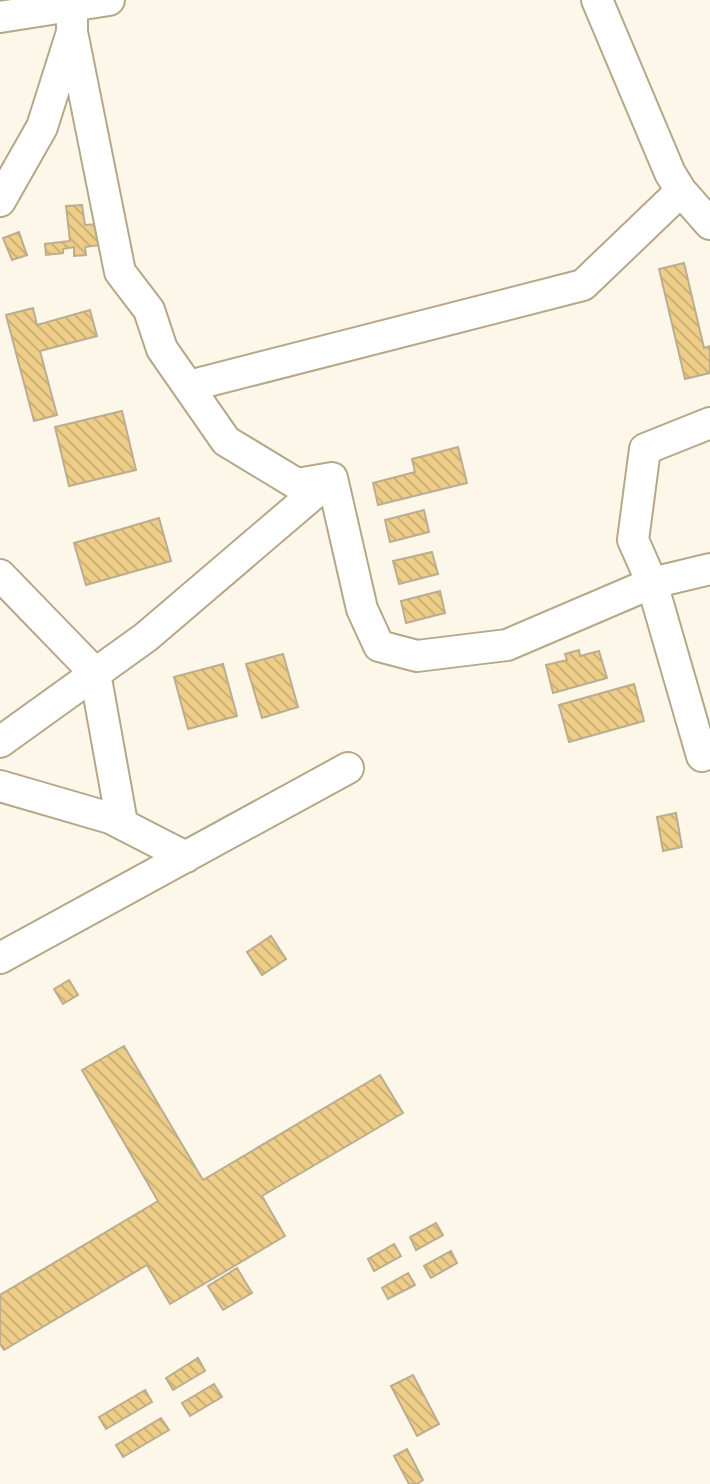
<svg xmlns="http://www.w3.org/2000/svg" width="710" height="1484" viewBox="0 0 710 1484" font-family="Roboto,sans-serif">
<defs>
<pattern id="building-back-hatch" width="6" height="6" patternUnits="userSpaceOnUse" patternTransform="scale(2)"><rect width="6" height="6" fill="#eecd89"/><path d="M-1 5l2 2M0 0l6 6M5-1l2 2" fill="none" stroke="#cdb176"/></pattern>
</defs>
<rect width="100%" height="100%" fill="#fdf7ea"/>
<path fill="url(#building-back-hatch)" stroke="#bcad8e" stroke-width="2" d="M 82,205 L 85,225 L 98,224 L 100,245 L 85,247 L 86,255 L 74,256 L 74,247 L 63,249 L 63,253 L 46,255 L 45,244 L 70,241 L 66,206 Z
M 19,232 L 27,255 L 12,260 L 3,238 Z
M 684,263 L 704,348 L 710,346 L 710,373 L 685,379 L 659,269 Z
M 33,308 L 37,325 L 90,310 L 97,336 L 40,351 L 57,415 L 34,421 L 6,315 Z
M 122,411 L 136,470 L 69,486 L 55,427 Z
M 458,447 L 467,483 L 378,505 L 373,483 L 415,472 L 412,459 Z
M 424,510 L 429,532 L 390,542 L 385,520 Z
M 159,518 L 171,561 L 86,585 L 74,543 Z
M 432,552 L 438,574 L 399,584 L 393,561 Z
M 440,591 L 445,613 L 406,623 L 401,601 Z
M 579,650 L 580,656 L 599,651 L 607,678 L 553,693 L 546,665 L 567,660 L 565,654 Z
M 283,654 L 298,707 L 262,718 L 246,664 Z
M 223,664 L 237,716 L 188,729 L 174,677 Z
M 634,684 L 644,721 L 569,742 L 559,705 Z
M 676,813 L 682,847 L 663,851 L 657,817 Z
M 271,936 L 286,959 L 262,975 L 247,952 Z
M 69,980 L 78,995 L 63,1004 L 54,989 Z
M 124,1046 L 203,1180 L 380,1075 L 403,1113 L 262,1196 L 285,1236 L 170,1304 L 147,1265 L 4,1350 L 0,1344 L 0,1295 L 158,1201 L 82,1070 Z
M 436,1223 L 443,1235 L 416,1250 L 410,1237 Z
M 394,1244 L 401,1256 L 374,1271 L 368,1259 Z
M 451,1251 L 457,1263 L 431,1278 L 424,1266 Z
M 237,1268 L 252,1293 L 223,1310 L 208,1286 Z
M 408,1273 L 415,1285 L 388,1299 L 382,1288 Z
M 198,1358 L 205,1371 L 173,1390 L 166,1378 Z
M 413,1375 L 439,1424 L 417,1436 L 391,1386 Z
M 214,1384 L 222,1397 L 190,1416 L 182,1403 Z
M 145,1390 L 152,1402 L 106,1429 L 99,1417 Z
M 161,1418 L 169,1430 L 123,1457 L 116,1445 Z
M 407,1449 L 423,1480 L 417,1484 L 409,1484 L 394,1456 Z"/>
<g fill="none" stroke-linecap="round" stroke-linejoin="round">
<defs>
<path id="minor" d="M 597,0 L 670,173 L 681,191 L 710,224
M 0,17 L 109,0
M 72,32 L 120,272 L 149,310 L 162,349 L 226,441 L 297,484 L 332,478 L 362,609 L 379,646 L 417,656 L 507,645 L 652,583 L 710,569
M 0,201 L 42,127 L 72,32 L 72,7
M 189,386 L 583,285 L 681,191
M 0,575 L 95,673 L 122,823
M 0,742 L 146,637 L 331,479
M 702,756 L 652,583 L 633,540 L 645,449 L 710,423
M 0,786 L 110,818 L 186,857
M 0,958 L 348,768"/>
</defs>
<use href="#minor" stroke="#b6a788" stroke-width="34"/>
<use href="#minor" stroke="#fff" stroke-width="30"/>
</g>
</svg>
